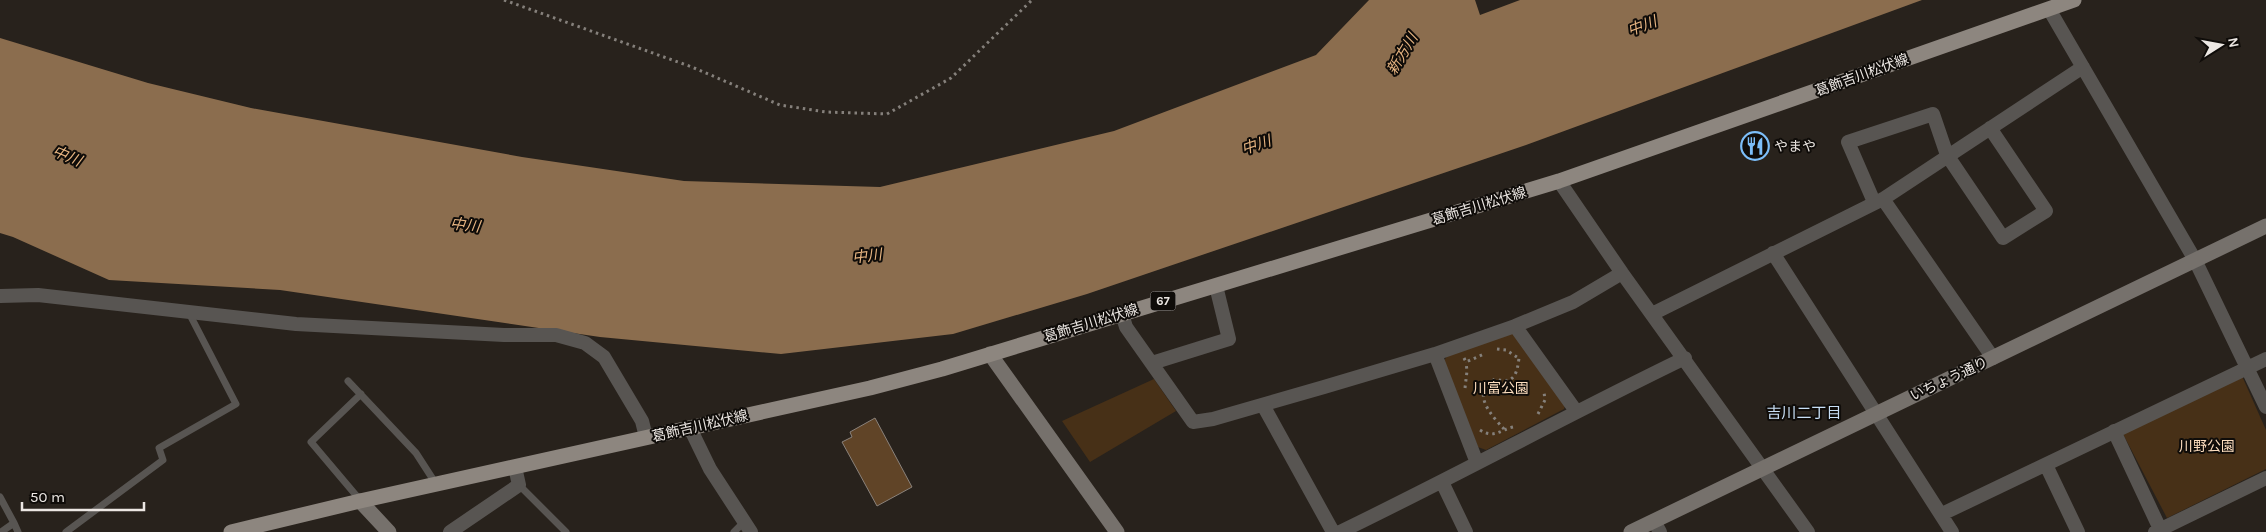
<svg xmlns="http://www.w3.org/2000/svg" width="2266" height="532" viewBox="0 0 2266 532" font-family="Karla,'Noto Sans JP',sans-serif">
<rect width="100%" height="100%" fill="#28221c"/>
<path fill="#473017" d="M 1511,333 L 1516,334 L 1566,403 L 1564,409 L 1486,450 L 1478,447 L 1444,361 L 1447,356 Z
M 2242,376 L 2266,430 L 2266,469 L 2167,518 L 2123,434 Z
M 1154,379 L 1176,411 L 1090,462 L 1062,421 Z"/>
<path fill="#8b6d4e" d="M 1369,0 L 1475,0 L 1480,15 L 1520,0 L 1922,0 L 1526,145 L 1087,294 L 953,334 L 781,354 L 600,337 L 280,290 L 109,280 L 13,237 L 0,233 L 0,38 L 148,83 L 251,108 L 522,157 L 684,181 L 880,187 L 1114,131 L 1316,55 Z"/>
<path fill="#604427" stroke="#8a827b" d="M 875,418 L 912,487 L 877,506 L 842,442 L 852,437 L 850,432 Z"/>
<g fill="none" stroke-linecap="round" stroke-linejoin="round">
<path stroke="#85807b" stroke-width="3" stroke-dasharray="2.5 4" stroke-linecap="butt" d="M 504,0 L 692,67 L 780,105 L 826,112 L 887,114 L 951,78 L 1032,0
M 1497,349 L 1506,350 L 1520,359
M 1464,358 L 1466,362 L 1484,354
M 1465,388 L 1467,371 L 1466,362
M 1538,414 L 1545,400 L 1544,392
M 1504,429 C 1491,415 1470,392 1495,379 C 1515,385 1517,373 1519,358
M 1480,430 C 1494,439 1500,430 1513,427"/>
<path stroke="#585552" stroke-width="7" d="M 348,381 L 416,453 L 436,484
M 519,485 L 566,532
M 0,497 L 14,523
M 360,500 L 311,442 L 361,394
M 1,532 L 14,523 L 18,532
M 66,532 L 163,460 L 159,448 L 236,404 L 189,313
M 734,532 L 744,522"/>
<path stroke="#585552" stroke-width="14" d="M 2049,9 L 2195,260 L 2266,407
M 1559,181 L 1622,273 L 1808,532
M 1883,199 L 1993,358
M 1874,202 L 1848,142 L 1933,114 L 1947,155 L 2003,238 L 2046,211 L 1990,128
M 1773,253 L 1952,532
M 0,296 L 38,295 L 296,324 L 504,335 L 556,335 L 585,343 L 604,357 L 642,421 L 646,437
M 1122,314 L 1126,327 L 1193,422 L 1213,419 L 1324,387 L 1435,354 L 1515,326 L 1573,302 L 1622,273
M 1652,314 L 1883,199 L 2083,67
M 1515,326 L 1576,411
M 1435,354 L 1477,463
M 1152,363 L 1229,339 L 1216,286
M 1263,405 L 1333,532
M 690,428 L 710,469 L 751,532
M 2114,431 L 2160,529
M 2046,465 L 2078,532
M 1442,482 L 1466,532
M 1942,514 L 2266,359
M 1654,521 L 1660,532
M 450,532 L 519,485 L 515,467
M 1340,532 C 1456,476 1569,414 1685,358
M 2155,532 L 2266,478"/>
<path stroke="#76716c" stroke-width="15" d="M 990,354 L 1117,532
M 360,501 L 389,532
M 1631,532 L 2266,226"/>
<path stroke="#8d867f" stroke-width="15" d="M 231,532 L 360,501 L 870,388 L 942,369 L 1559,181 L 2074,0"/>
</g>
<defs>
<symbol id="restaurant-ring" viewBox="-11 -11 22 22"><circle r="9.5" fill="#0f0c09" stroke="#7cbef9" stroke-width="1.5"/><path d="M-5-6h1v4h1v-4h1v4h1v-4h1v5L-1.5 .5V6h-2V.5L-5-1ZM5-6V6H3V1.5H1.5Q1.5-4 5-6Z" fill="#7cbef9"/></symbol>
</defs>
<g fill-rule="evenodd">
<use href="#restaurant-ring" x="1739" y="130" width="32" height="32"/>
</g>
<g text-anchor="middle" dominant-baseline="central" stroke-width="4" stroke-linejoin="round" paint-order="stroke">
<rect fill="#0f0c09" stroke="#aaa5a2" stroke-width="1" x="1150.5" y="291.5" width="25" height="19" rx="4"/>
<g font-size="12" font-weight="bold" fill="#ece7e3">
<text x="1163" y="301">67</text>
</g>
<g font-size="14" fill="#ece7e3" stroke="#0f0c09">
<text transform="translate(1862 75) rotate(-20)">葛飾吉川松伏線</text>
<text transform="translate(1479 206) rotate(-17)">葛飾吉川松伏線</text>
<text transform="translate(1091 323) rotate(-17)">葛飾吉川松伏線</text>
<text transform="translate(1949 379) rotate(-25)">いちょう通り</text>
<text transform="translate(700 426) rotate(-13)">葛飾吉川松伏線</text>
</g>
<g font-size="14" fill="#ece7e3" stroke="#0f0c09" text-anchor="start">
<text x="1774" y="146">やまや</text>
</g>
<g font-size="14" fill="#fcddbe" stroke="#0f0c09">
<text x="1501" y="388">川富公園</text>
<text x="2207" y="446">川野公園</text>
</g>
<g font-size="15" font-style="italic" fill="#e6b481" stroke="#0f0c09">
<text transform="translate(1642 26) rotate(-21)">中川</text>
<text transform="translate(1402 54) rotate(-59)">新方川</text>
<text transform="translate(1256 145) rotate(-19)">中川</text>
<text transform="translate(67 156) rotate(23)">中川</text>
<text transform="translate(465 225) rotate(7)">中川</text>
<text transform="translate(867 256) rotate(-7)">中川</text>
</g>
<g font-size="15" fill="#c8dff6" stroke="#0f0c09">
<text x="1804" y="413">吉川二丁目</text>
</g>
</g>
<g transform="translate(2221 45) rotate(79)" stroke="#0f0c09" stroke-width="4" paint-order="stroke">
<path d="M0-4L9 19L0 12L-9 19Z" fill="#ece7e3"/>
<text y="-8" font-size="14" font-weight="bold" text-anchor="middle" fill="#ece7e3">N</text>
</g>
<path d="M22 502v8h122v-8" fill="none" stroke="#ece7e3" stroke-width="2.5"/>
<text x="30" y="502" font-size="15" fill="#ece7e3" stroke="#0f0c09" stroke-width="4" paint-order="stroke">50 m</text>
</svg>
